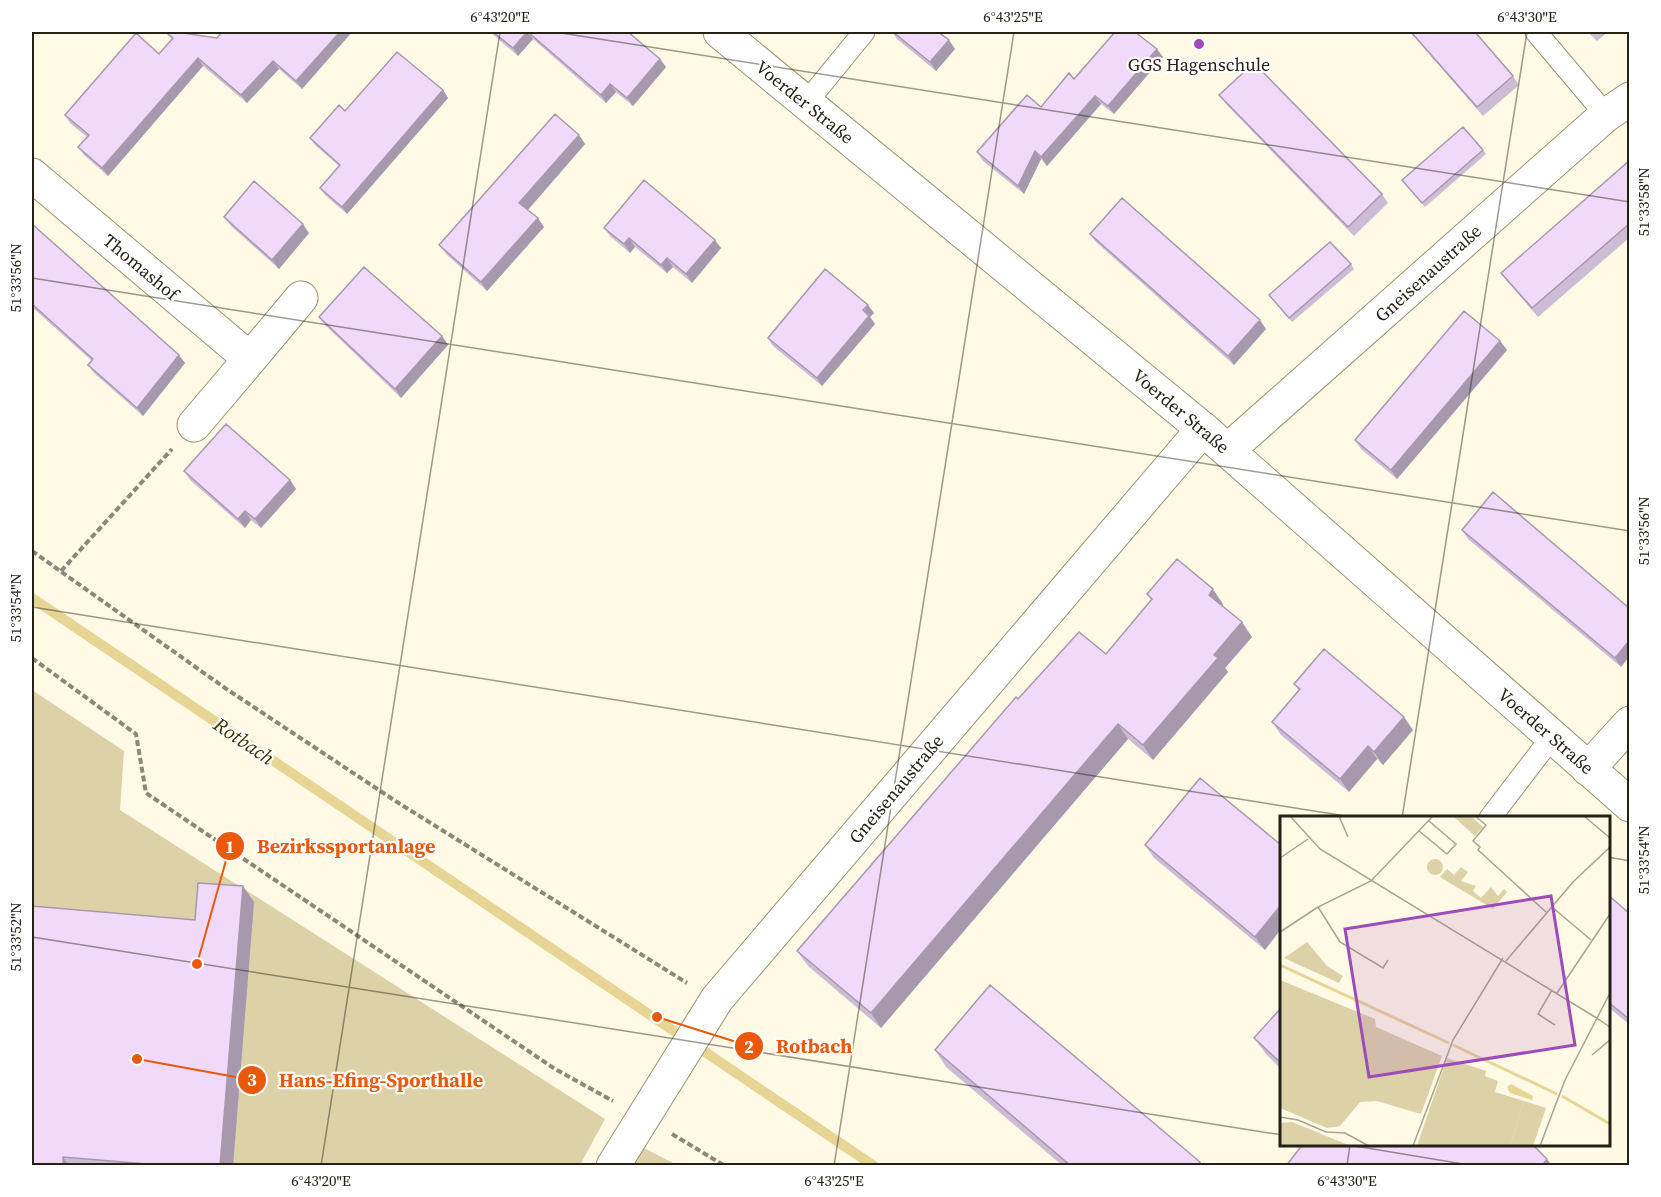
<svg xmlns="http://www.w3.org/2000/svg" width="1661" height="1197" viewBox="0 0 1661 1197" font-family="'Source Serif 4',serif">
<rect width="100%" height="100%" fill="#fff9e6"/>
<path fill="#ddd1a7" d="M 32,690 L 124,751 L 120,810 L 605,1119 L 580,1165 L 32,1165 Z
M 642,1147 L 677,1165 L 631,1166 Z"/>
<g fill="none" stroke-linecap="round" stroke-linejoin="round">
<path stroke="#e7d596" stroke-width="10" d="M 32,598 L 874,1166"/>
<defs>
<path id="service" d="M 1536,32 L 1606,115
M 806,103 L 864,32
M 1490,818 L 1552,737"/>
<path id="minor" d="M 32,175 L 250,359 L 301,298
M 194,425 L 250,359
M 1228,450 L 1606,115 L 1630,99
M 1588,769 L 1630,723
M 613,1166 L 717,999 L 1203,429"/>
<path id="secondary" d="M 720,32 L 1203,429 L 1630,805"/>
</defs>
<use href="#service" stroke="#9a9273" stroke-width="23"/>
<use href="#minor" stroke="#9a9273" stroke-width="35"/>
<use href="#secondary" stroke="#9a9273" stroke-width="35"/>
<path stroke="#8c8778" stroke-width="4" stroke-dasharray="6 3" stroke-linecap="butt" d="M 32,551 L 225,688 L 397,802 L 687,983
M 61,571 L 172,449
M 32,658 L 136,734 L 146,793 L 555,1069 L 613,1101
M 672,1134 L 725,1166"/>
<use href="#service" stroke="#fff" stroke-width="21"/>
<use href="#minor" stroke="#fff" stroke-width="33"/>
<use href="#secondary" stroke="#fff" stroke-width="33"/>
</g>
<path fill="#cebbd6" d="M 165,32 L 176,32 L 217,38 L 222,32 L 352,32 L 302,89 L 279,69 L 247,103 L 203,66 L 108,176 L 84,155 L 78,147 L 87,137 L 70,123 L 65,115 L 159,54 L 172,39 Z
M 490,32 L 628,32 L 660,59 L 666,67 L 633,106 L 616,92 L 606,103 L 533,39 L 518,56 Z
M 892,32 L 945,32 L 942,35 L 955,49 L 936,71 L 897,39 Z
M 1410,32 L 1475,32 L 1513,76 L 1519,85 L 1483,116 Z
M 1588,32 L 1608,32 L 1597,41 Z
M 1163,57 L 1114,114 L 1101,104 L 1047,166 L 1041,159 L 1024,194 L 983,161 L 977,152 L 1041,107 L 1074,79 Z
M 443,90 L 448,98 L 347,214 L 325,195 L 320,188 L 339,166 L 315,145 L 310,138 L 345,111 Z
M 1219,95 L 1382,194 L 1388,203 L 1354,236 L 1226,104 Z
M 579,135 L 585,144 L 528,210 L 538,218 L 544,227 L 487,291 L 446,254 L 439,245 Z
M 1483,150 L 1486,154 L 1425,207 L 1402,180 Z
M 1629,161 L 1629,238 L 1538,317 L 1507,281 L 1501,273 Z
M 224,217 L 309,233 L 279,269 L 231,226 Z
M 32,224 L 185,363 L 143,416 L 94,373 L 88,365 L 92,361 L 32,307 Z
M 604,228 L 721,248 L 692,283 L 673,267 L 667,273 L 635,247 L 630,253 L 610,236 Z
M 1090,234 L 1266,329 L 1234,365 L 1096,242 Z
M 1351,264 L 1354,269 L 1292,322 L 1269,295 Z
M 874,313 L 870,317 L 875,324 L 822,386 L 773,346 L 768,338 Z
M 319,317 L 442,336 L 448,345 L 401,398 L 325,325 Z
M 1500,341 L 1507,350 L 1397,479 L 1361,449 L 1355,440 Z
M 184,471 L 290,480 L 296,489 L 261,528 L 251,520 L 245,528 L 190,480 Z
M 1462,530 L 1629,608 L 1621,667 L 1468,539 Z
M 1147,594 L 1223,604 L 1222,606 L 1252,637 L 1225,668 L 1228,672 L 1153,760 L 1128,739 L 881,1028 L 808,966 L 797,951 L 1018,699 L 1106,654 L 1151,600 Z
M 1294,684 L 1413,730 L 1383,765 L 1377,759 L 1349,792 L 1281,735 L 1272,722 L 1299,691 Z
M 1145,845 L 1281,845 L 1265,950 L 1154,858 Z
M 1608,895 L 1629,913 L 1629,1024 L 1608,1007 Z
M 254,902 L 233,1166 L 32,1166 L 195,920 Z
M 1281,1008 L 1281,1069 L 1266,1054 L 1254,1038 Z
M 935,1050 L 1200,1162 L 1202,1166 L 1063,1166 L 946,1067 Z"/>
<path fill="#a898ae" d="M 340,32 L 352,32 L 302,89 L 296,81 Z
M 527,32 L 533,39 L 518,56 L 513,48 Z
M 936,32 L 945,32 L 940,37 Z
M 949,40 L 955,49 L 936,71 L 930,62 Z
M 1157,49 L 1163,57 L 1114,114 L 1108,106 Z
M 198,58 L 203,66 L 108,176 L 102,168 Z
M 660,59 L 666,67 L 633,106 L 627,98 Z
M 273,61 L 279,69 L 247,103 L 241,95 Z
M 610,84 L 616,92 L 606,103 L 601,95 Z
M 443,90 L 448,98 L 347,214 L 342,207 Z
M 1095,96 L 1101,104 L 1047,166 L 1041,157 Z
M 579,135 L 585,144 L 526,212 L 519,203 Z
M 1035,151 L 1041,159 L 1024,194 L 1018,186 Z
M 538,218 L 544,227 L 487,291 L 481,282 Z
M 303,224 L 309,233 L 279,269 L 272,260 Z
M 629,238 L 635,247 L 630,253 L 624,244 Z
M 715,240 L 721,248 L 692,283 L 686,274 Z
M 667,258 L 673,267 L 667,273 L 661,265 Z
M 868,305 L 874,313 L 870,317 L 875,324 L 822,386 L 817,378 Z
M 1260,320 L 1266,329 L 1234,365 L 1228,356 Z
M 442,336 L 448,345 L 401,398 L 395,389 Z
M 1500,341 L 1507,350 L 1397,479 L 1391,470 Z
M 179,355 L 185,363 L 143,416 L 137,408 Z
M 290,480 L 296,489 L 261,528 L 255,519 Z
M 245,511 L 251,520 L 245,528 L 238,519 Z
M 1213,589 L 1223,604 L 1219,609 L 1209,595 Z
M 1242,622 L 1252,637 L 1225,668 L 1228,672 L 1153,760 L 1143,745 L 1214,655 Z
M 1629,641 L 1629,657 L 1621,667 L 1615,658 Z
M 1404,717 L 1413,730 L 1383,765 L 1374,752 Z
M 1118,724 L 1128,739 L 881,1028 L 871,1013 Z
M 1368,746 L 1377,759 L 1349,792 L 1340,779 Z
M 243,886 L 254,902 L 233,1166 L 220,1166 Z
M 1281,905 L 1281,929 L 1265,950 L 1255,937 Z
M 63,1157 L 69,1166 L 63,1166 Z
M 1547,1159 L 1552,1166 L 1542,1166 Z"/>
<path fill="#f0d9f9" stroke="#a898ae" stroke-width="1.5" d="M 166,32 L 176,32 L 217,38 L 222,32 L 340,32 L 296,81 L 273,61 L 241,95 L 198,58 L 102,168 L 78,147 L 89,135 L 65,115 L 136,33 L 159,54 L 173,38 Z
M 493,32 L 527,32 L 513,48 Z
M 528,32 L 628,32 L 660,59 L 627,98 L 610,84 L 601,95 Z
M 893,32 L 938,32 L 949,40 L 930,62 Z
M 1115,32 L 1135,32 L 1157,49 L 1108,106 L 1095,96 L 1041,157 L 1035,151 L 1018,186 L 977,152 L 1027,95 L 1041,107 L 1069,73 L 1074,79 Z
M 1411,32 L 1475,32 L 1513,76 L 1477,107 Z
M 397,52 L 443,90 L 342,207 L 320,188 L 340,165 L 310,138 L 339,105 L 345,111 Z
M 1254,63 L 1382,194 L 1348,227 L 1219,95 Z
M 555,114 L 579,135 L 519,203 L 538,218 L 481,282 L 439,245 Z
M 1463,127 L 1483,150 L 1422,203 L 1402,180 Z
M 1629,161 L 1629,224 L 1532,308 L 1501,273 Z
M 644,180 L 715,240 L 686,274 L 667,258 L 661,265 L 629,238 L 624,244 L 604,228 Z
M 254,181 L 303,224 L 272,260 L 224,217 Z
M 1122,198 L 1260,320 L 1228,356 L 1090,234 Z
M 32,224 L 179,355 L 137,408 L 88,365 L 93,359 L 32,304 Z
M 1330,242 L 1351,264 L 1289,318 L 1269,295 Z
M 364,267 L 442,336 L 395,389 L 319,317 Z
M 825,269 L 868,305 L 863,310 L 869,316 L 817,378 L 768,338 Z
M 1464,311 L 1500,341 L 1391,470 L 1355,440 Z
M 226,424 L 290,480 L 255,519 L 245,511 L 238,519 L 184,471 Z
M 1493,492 L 1629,608 L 1629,641 L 1615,658 L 1462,530 Z
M 1177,559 L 1213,589 L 1209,595 L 1242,622 L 1214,655 L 1218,658 L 1143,745 L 1118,724 L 871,1013 L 797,951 L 1016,697 L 1018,699 L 1079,632 L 1106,654 L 1152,599 L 1147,594 Z
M 1324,649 L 1404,717 L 1374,752 L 1368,746 L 1340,779 L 1272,722 L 1300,689 L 1294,684 Z
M 1200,778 L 1281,845 L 1281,905 L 1255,937 L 1145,845 Z
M 198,883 L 243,886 L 220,1166 L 147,1166 L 147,1164 L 63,1157 L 63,1166 L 32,1166 L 32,906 L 195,920 Z
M 1608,895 L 1629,913 L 1629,1019 L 1608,1002 Z
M 990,985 L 1200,1162 L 1197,1166 L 1071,1166 L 935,1050 Z
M 1281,1008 L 1281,1063 L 1254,1038 Z
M 1303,1144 L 1532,1144 L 1547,1159 L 1542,1166 L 1286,1166 Z"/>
<path fill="none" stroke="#252115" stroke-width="1.5" stroke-opacity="0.45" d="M 555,32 L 1630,202M 32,278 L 1630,531M 32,607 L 1358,818M 1402,818 L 1527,32M 1608,857 L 1630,861M 32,937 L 1282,1135M 1343,1144 L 1475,1166M 321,1166 L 500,32M 834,1166 L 1014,32M 1347,1166 L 1350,1144"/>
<circle fill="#9e4bba" stroke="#fff" stroke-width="2" cx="1199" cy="44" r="6"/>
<g text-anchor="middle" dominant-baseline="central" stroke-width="4.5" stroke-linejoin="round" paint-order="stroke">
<g font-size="18" fill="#252115" stroke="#fff">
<text x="1199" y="64">GGS Hagenschule</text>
</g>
<g font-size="18" fill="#252115" stroke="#fff">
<text transform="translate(805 102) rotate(39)">Voerder Straße</text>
<text transform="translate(141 267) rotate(40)">Thomashof</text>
<text transform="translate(1428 273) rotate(-42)">Gneisenaustraße</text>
<text transform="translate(1181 411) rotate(40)">Voerder Straße</text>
<text transform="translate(1546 731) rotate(41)">Voerder Straße</text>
<text transform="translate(896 789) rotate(-50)">Gneisenaustraße</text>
</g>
<g font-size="20" font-style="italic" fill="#3e3200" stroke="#fff">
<text transform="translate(244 741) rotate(34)">Rotbach</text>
</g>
</g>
<g transform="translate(1280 816)">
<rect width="330" height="330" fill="#fff9e6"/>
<path d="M 173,0 L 191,0 L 203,11 L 195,20 ZM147 51a8 8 0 1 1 16 0a8 8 0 1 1-16 0ZM 181,51 L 188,56 L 181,65 L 196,70 L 193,75 L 201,82 L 211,71 L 218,80 L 224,73 L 227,76 L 213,93 L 160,61 L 167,53 L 174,59 ZM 27,126 L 47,150 L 63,160 L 59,167 L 4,142 ZM 0,164 L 95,203 L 96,211 L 162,240 L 141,298 L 97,285 L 80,286 L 60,310 L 47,312 L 0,292 ZM 167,242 L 206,255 L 205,260 L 218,265 L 215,276 L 244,285 L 230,330 L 137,330 ZM 12,306 L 71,330 L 0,330 L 0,307 Z" fill="#ddd1a7"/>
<path d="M 244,285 L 266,292 L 253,330 L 230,330 Z" fill="#ddd1a7"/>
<path d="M 231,268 L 253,280 L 252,284 L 230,277 L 227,271 Z" fill="#e7d596"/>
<path fill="none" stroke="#e7d596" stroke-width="3" d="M 0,149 L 169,227M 173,229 L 277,278M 282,280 L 330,308"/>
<path fill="none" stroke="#a8a392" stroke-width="1.5" d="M 10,0 L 40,33 L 315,201M 59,0 L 68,21M 195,0 L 206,9 L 193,25 L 200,31 L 198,34 L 266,96M 304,0 L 330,22M 139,15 L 167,38 L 176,28 L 149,5M 0,42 L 28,23M 272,91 L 311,124M 0,116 L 38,91M 108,144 L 103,152 L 60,126 L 38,91 L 91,65 L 153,0M 226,145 L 293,66 L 330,31M 272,174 L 258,198 L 275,209M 277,177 L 330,98M 315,201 L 330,211M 312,239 L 330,224M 0,301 L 18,304 L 46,316 L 65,317 L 89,330M 133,330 L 173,224 L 223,142M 260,330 L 285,264 L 330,177"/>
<path fill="#9e4bba" fill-opacity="0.15" stroke="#9e4bba" stroke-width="3" d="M 271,80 L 295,229 L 89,261 L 65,113 Z"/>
<rect width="330" height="330" fill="none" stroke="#252115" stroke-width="3"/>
</g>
<path fill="none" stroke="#e8590c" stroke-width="2" d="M197 964L230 846M657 1017L749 1046M137 1059L252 1080"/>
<g fill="#e8590c" stroke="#fff" stroke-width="2">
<circle cx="197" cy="964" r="6"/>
<circle cx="657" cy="1017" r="6"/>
<circle cx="137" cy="1059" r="6"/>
<circle cx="230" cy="846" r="15"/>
<circle cx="749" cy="1046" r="15"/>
<circle cx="252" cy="1080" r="15"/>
</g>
<g font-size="18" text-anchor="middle" font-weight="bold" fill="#fff">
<text x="230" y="853">1</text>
<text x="749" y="1053">2</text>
<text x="252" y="1086">3</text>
</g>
<g font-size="20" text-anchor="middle" font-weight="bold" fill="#e8590c" stroke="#fff" stroke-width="4.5" stroke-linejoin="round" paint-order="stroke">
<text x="346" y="853">Bezirkssportanlage</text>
<text x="814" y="1053">Rotbach</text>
<text x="381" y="1087">Hans-Efing-Sporthalle</text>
</g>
<rect width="1661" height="1197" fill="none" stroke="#ffffff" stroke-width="66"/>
<rect x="33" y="33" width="1595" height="1131" fill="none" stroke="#252115" stroke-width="2"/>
<g font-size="15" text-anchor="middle" fill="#252115">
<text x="500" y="22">6°43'20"E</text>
<text x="1013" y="22">6°43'25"E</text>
<text x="1527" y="22">6°43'30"E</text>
<text transform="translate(1644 202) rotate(-90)" y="5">51°33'58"N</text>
<text transform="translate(16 278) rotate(-90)" y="5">51°33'56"N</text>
<text transform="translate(1644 531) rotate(-90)" y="5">51°33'56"N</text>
<text transform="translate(16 608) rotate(-90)" y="5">51°33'54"N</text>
<text transform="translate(1644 860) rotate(-90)" y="5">51°33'54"N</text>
<text transform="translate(16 937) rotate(-90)" y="5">51°33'52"N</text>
<text x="321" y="1186">6°43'20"E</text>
<text x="834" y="1186">6°43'25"E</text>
<text x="1347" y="1186">6°43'30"E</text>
</g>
</svg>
